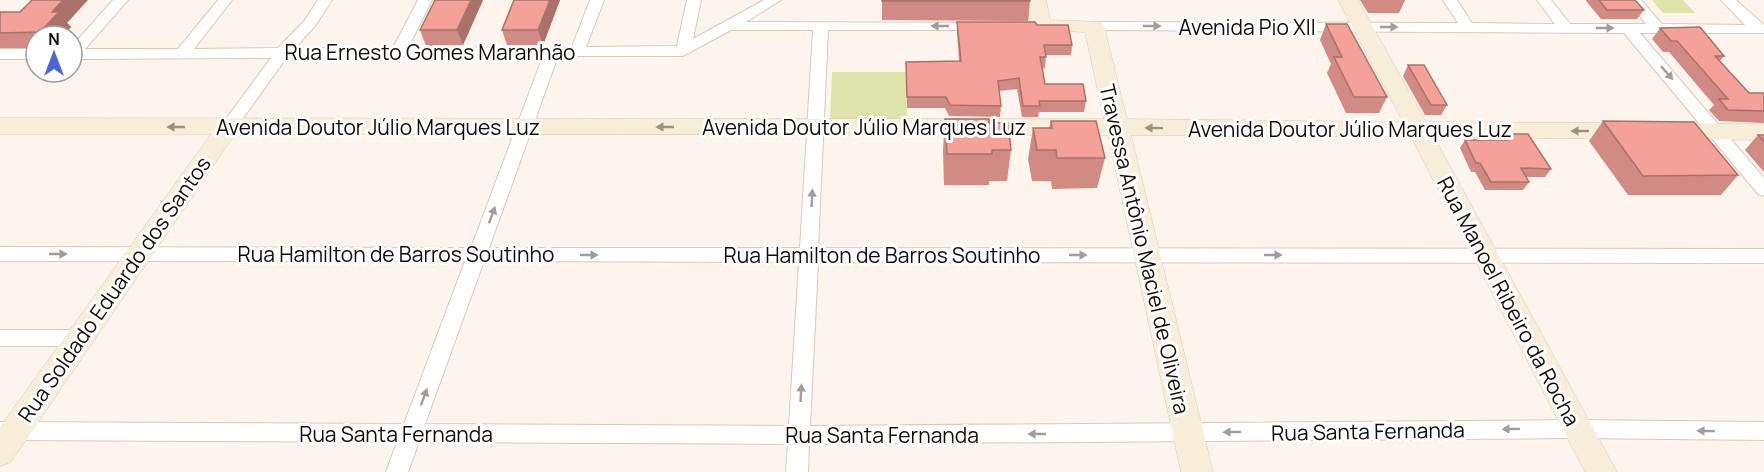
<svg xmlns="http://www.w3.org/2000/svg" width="1764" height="472" viewBox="0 0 1764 472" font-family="Manrope,sans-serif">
<rect width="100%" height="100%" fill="#fdf4ee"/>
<path fill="#dee3ac" d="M 1652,0 L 1683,0 L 1695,13 L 1663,13 Z
M 832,72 L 906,72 L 907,120 L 830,121 Z"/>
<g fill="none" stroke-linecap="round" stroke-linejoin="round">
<defs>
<path id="street" d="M 113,0 L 128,0 L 85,49 L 178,49 L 218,0 L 232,0 L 194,49 L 278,48 L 305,20 L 318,0 L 332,0 L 315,26 L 295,48 L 393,48 L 418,0 L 432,0 L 408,48 L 572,47 L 590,0 L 604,0 L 586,47 L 677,46 L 687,0 L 701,0 L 693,39 L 764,0 L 781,0 L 746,22 L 984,23 L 986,26 L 984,29 L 979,30 L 828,30 L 818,248 L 1764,249 L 1764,263 L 818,262 L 810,426 L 1578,420 L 1764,422 L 1764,440 L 1578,438 L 809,444 L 808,472 L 786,472 L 788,444 L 419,442 L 408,472 L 386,472 L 397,442 L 0,440 L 0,422 L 404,424 L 465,261 L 0,261 L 0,247 L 471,248 L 543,56 L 286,58 L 234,131 L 222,131 L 220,127 L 271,58 L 72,59 L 72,46 ZM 731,30 L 813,30 L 800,248 L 489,248 L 558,56 L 683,56 ZM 484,261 L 799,262 L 789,426 L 425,424 Z
M 1443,0 L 1457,0 L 1472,23 L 1555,24 L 1537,0 L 1551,0 L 1570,24 L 1646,24 L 1626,0 L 1641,0 L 1662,24 L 1745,25 L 1721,0 L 1736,0 L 1764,25 L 1764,33 L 1640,33 L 1764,178 L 1764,196 L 1758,194 L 1624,33 L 1094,30 L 1087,26 L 1094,22 L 1458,23 Z
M 0,49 L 36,49 L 36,59 L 0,59 Z
M 0,330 L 80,330 L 87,332 L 90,338 L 87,344 L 80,346 L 0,346 Z"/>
<path id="secondary" d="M 1026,0 L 1046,0 L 1050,20 L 1101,22 L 1104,26 L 1127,119 L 1403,122 L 1338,0 L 1358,0 L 1426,122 L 1629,123 L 1637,126 L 1641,131 L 1637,136 L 1629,139 L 1434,137 L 1617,472 L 1585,472 L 1411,137 L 1131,135 L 1213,472 L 1181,472 L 1108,135 L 235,134 L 11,462 L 0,466 L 0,427 L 211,134 L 0,134 L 0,118 L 1104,119 L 1085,32 L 1034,30 L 1031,26 Z
M 1668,123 L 1764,124 L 1764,140 L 1668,139 L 1660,136 L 1656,131 L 1660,126 Z"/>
</defs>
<use href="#street" stroke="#ddc7b9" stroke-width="2"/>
<use href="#secondary" stroke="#ddc7b9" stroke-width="1"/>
<use href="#street" fill="#fff" fill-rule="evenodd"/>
<use href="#secondary" fill="#f8edd8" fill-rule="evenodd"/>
</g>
<path fill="#d18a84" d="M 483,0 L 463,45 L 426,46 L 420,30 Z
M 560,0 L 543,45 L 507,45 L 502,30 Z
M 882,0 L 1030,1 L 1028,21 L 882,20 Z
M 1360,0 L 1405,0 L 1399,13 L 1368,13 Z
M 1586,0 L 1635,0 L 1644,10 L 1637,19 L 1601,19 L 1586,1 Z
M 0,12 L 67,23 L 71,27 L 62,36 L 36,36 L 36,48 L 0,48 Z
M 957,22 L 1037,25 L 1072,45 L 1071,55 L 1046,55 L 1045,68 L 1042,68 L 1045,84 L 1086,101 L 1084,112 L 1039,112 L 1038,117 L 1022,117 L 1017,89 L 999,91 L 1001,106 L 1000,117 L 949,116 L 945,108 L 907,108 L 906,62 L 959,61 L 957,32 Z
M 1326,24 L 1387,97 L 1379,113 L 1346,113 L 1327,73 L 1331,64 L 1320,40 Z
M 1660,28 L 1724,56 L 1720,61 L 1749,93 L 1764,93 L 1764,123 L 1719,121 L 1709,110 L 1714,105 L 1669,52 L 1663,52 L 1652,39 Z
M 1408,65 L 1447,105 L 1441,115 L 1425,115 L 1403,76 Z
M 945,119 L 989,123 L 1011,150 L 1007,181 L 989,181 L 989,185 L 944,185 L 943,150 Z
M 1051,121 L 1105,158 L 1097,188 L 1052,189 L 1051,181 L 1032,181 L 1028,159 L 1033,128 L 1049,128 Z
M 1603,121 L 1738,175 L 1721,195 L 1628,195 L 1589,141 Z
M 1506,134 L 1551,169 L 1545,177 L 1526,177 L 1529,182 L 1523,190 L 1485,190 L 1475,172 L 1471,172 L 1460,148 L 1465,140 L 1502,140 Z
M 1758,135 L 1764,135 L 1764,172 L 1745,150 Z"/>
<path fill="#aa716b" d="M 63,0 L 88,0 L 67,23 L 71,27 L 62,36 L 43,36 L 40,32 L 52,12 Z
M 471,0 L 483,0 L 463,45 L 457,30 Z
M 550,0 L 560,0 L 543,45 L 538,30 Z"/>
<path fill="#f3a199" stroke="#aa716b" stroke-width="1.5" d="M 32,0 L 63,0 L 52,12 L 59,12 L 40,32 L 0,33 L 0,12 L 20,12 Z
M 435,0 L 471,0 L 457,30 L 420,30 Z
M 514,0 L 550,0 L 538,30 L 502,30 Z
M 882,0 L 1030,0 L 1030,1 L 882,1 Z
M 1599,0 L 1635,0 L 1644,10 L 1607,10 Z
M 957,22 L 1035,22 L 1037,25 L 1068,25 L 1072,45 L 1044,45 L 1046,57 L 1040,57 L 1045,84 L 1083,84 L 1086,101 L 1039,101 L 1040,106 L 1023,106 L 1019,78 L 998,81 L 1001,106 L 950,105 L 946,97 L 907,97 L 906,62 L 961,61 Z
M 1326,24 L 1347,24 L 1387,97 L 1354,97 L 1334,57 L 1342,57 Z
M 1700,27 L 1724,56 L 1715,56 L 1749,93 L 1764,93 L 1764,111 L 1728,110 L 1719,99 L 1728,99 L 1677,41 L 1671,41 L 1660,28 Z
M 1408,65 L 1424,65 L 1447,105 L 1431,105 Z
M 945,119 L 989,119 L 989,123 L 1008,123 L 1011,150 L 992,150 L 992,154 L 947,154 Z
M 1051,121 L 1096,121 L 1105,158 L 1057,158 L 1056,150 L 1037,150 L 1033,128 L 1052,128 Z
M 1603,121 L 1694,122 L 1738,175 L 1643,176 Z
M 1506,134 L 1528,134 L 1551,169 L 1521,168 L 1529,182 L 1491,182 L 1480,163 L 1476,163 L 1465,140 L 1509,140 Z
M 1758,135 L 1764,135 L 1764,141 Z"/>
<defs><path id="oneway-solid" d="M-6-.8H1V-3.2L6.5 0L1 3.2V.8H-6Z" transform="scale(1.5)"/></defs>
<g fill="#a09d9b">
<use href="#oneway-solid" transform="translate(940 26) rotate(-180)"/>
<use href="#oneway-solid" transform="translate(1152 26)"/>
<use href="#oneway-solid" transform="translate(1389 27)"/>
<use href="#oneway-solid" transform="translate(1605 28)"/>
<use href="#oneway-solid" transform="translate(1667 73) rotate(49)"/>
<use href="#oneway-solid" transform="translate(812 198) rotate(-87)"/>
<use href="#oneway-solid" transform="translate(492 215) rotate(-70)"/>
<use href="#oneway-solid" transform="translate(58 254)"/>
<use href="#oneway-solid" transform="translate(589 255)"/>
<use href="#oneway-solid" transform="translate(1078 255)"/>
<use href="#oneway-solid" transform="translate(1273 255)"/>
<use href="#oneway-solid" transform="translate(801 393) rotate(-87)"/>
<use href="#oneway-solid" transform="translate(424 397) rotate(-70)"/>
<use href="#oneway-solid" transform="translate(1511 429) rotate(179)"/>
<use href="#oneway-solid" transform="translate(1706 431) rotate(-179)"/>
<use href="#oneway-solid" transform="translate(1232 432) rotate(179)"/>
<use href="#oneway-solid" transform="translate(1037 434) rotate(180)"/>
</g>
<g fill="#9c9284">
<use href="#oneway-solid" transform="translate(176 127) rotate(-180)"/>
<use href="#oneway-solid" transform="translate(665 127) rotate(-180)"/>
<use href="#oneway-solid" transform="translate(1154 128) rotate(-179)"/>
<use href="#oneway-solid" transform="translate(1580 131) rotate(-180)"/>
</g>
<g text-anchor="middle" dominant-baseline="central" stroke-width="6" stroke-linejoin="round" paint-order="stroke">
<g font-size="21" fill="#120a06" stroke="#fff">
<text x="1247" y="27">Avenida Pio XII</text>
<text x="430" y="52">Rua Ernesto Gomes Maranhão</text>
<text x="378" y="127">Avenida Doutor Júlio Marques Luz</text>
<text x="864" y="127">Avenida Doutor Júlio Marques Luz</text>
<text x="1350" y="129">Avenida Doutor Júlio Marques Luz</text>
<text transform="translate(1145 249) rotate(77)">Travessa Antônio Maciel de Oliveira</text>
<text x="396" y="254">Rua Hamilton de Barros Soutinho</text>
<text x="882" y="255">Rua Hamilton de Barros Soutinho</text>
<text transform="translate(114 289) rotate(-55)">Rua Soldado Eduardo dos Santos</text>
<text transform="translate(1509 301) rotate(62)">Rua Manoel Ribeiro da Rocha</text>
<text transform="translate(1368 431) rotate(-1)">Rua Santa Fernanda</text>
<text x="396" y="434">Rua Santa Fernanda</text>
<text x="882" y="435">Rua Santa Fernanda</text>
</g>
</g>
<g transform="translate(54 54)"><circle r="28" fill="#ffffff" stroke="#a09d9b" stroke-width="1.5"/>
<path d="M0-4.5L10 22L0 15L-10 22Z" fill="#4b65d9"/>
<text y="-9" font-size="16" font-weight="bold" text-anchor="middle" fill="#120a06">N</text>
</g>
</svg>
